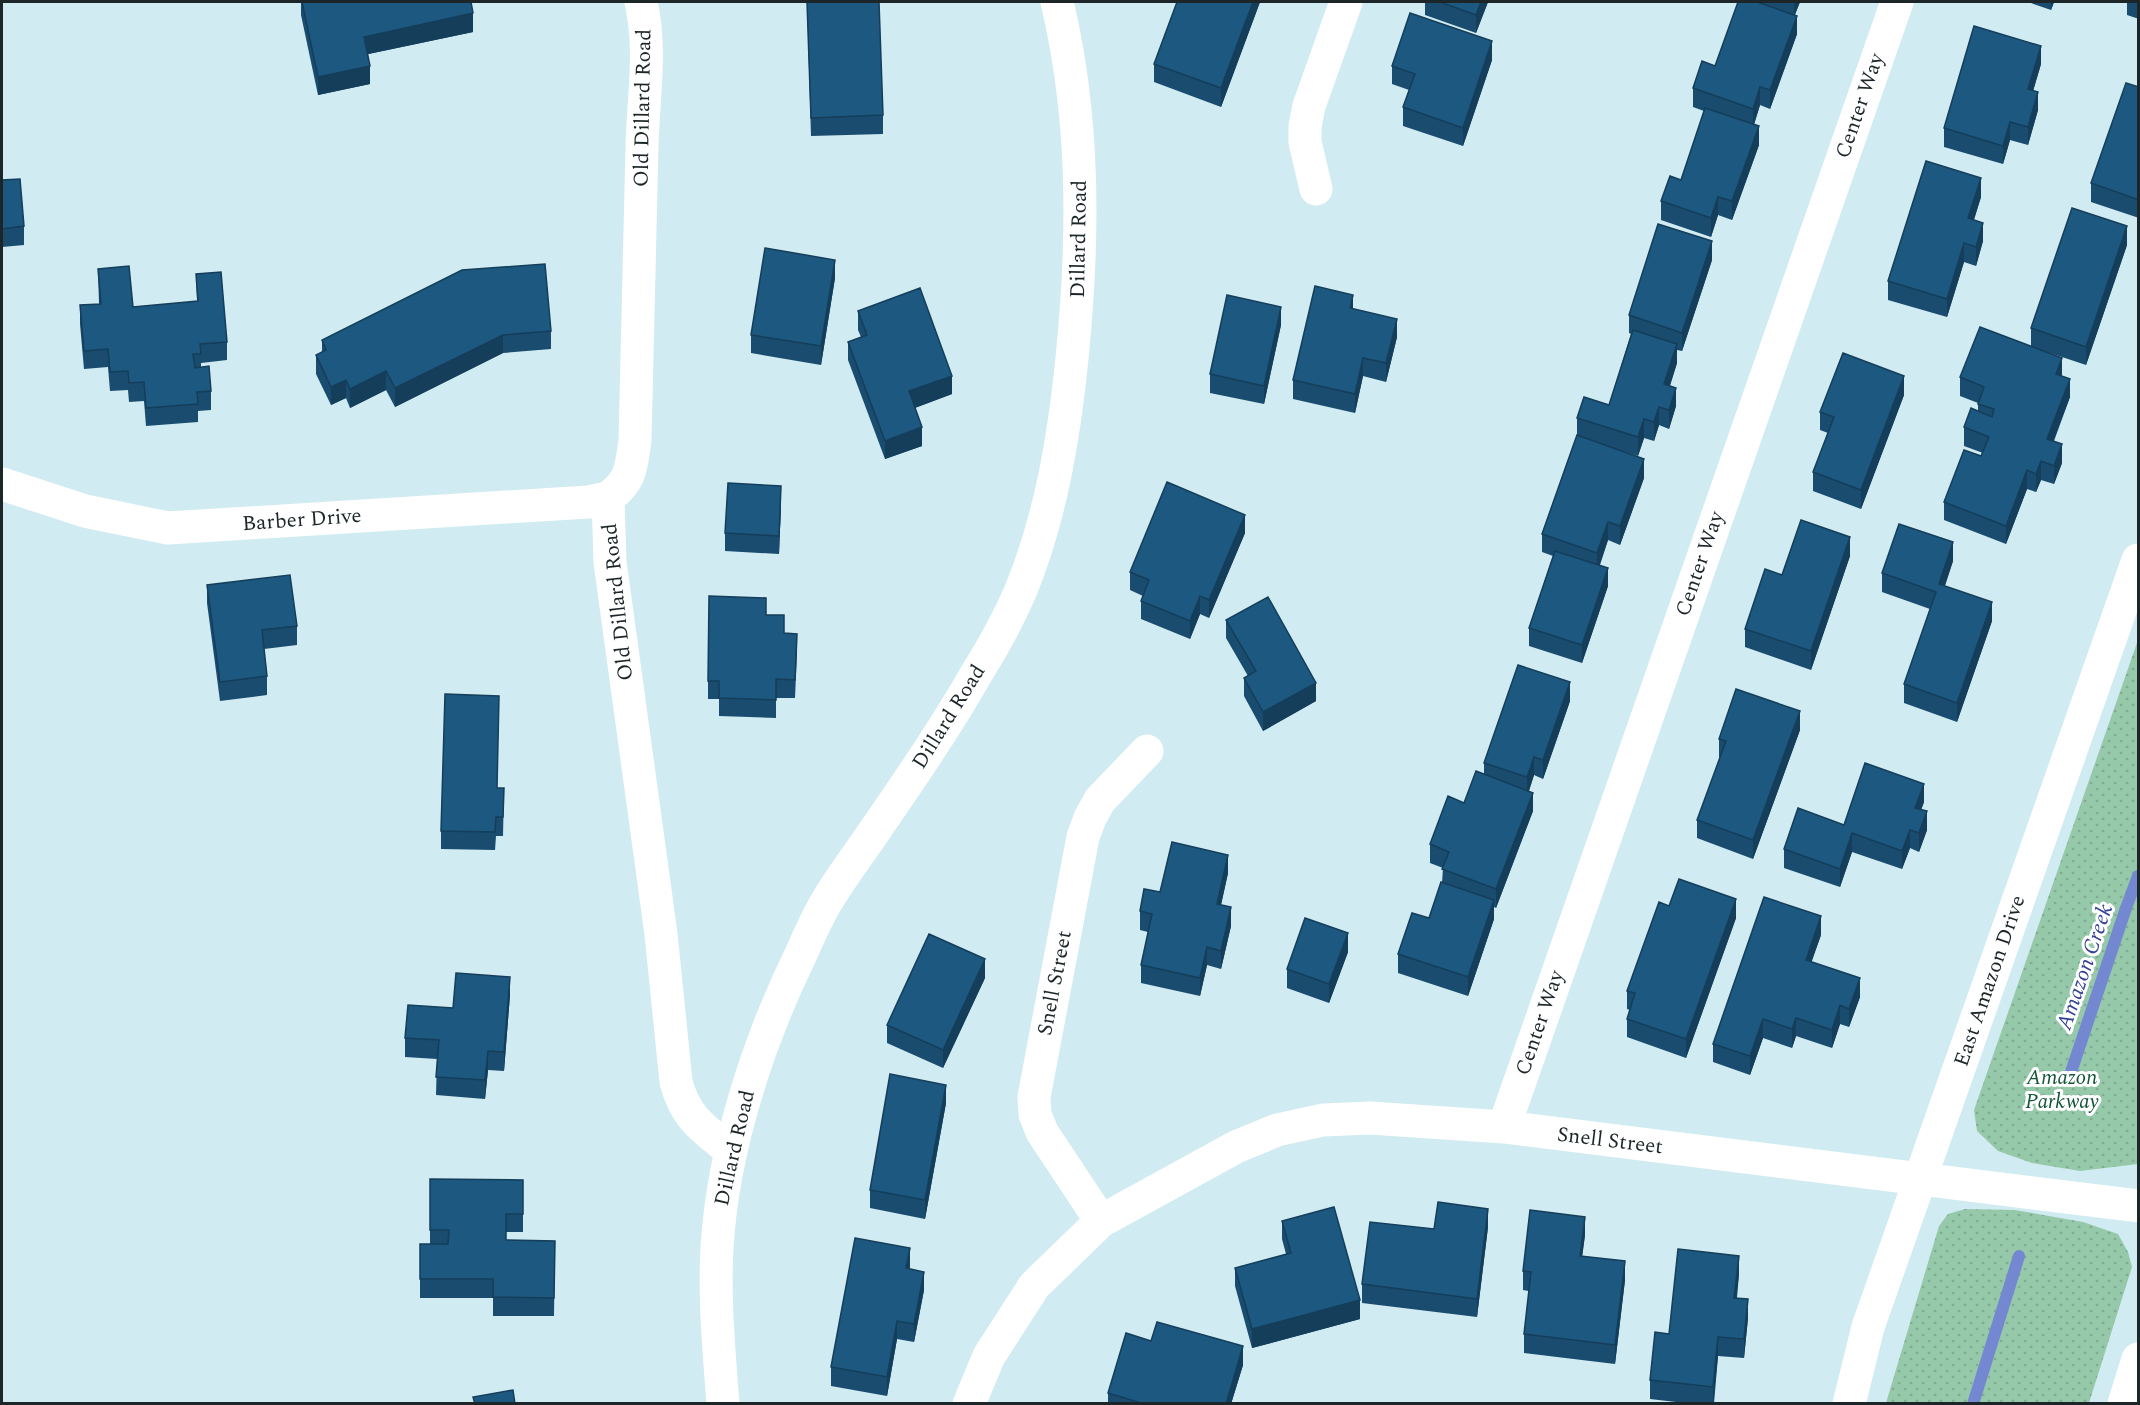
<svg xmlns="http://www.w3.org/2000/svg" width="2140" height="1405" viewBox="0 0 2140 1405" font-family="Spectral,serif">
<defs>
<pattern id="grass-dots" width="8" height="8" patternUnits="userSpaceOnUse" patternTransform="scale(1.5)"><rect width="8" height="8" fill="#95c9a9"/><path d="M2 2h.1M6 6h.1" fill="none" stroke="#80ac91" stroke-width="1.8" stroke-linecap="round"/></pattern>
</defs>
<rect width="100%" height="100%" fill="#d0ebf2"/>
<path fill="url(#grass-dots)" d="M 2138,640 L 2138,1164 L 2080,1171 L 2032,1163 L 1998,1151 L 1977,1131 L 1974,1110 Z
M 1965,1209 L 2015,1210 L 2083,1222 L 2118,1234 L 2128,1252 L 2132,1267 L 2089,1403 L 1886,1403 L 1939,1226 L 1948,1214 Z"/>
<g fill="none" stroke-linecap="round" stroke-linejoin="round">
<path stroke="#7488d2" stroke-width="12" d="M 2071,1072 L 2126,908 L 2138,876
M 1973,1404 L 2019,1256"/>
<path stroke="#fff" stroke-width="33" d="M 641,2 C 652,50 643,99 642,147 C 640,245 637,342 635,440 C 631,468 632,480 608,498 L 610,562 L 661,934 L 676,1082 C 686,1119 703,1128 731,1151
M 1316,189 L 1305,142 L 1305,126 L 1309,106 L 1346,2
M 2,484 L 85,511 L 168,528 L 588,502 L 608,498
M 1504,1127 L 1897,2
M 1101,1221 L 1042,1132 L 1035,1114 L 1034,1097 L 1083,837 L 1090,818 L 1100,800 L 1147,751
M 969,1404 L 989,1356 L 1034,1286 L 1101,1221 L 1236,1147 L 1277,1130 L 1323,1120 L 1370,1118 L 1504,1127 L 2138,1206"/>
<path stroke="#fff" stroke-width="33" d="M 723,1404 C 719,1351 714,1299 717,1247 C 723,1149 758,1042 801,954 C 809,936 817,917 827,901 C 840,879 855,859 869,839 C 906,785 943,732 975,676 C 992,649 1008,620 1021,590 C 1051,516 1064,437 1072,358 C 1084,239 1085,119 1057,2
M 1849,1404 L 1868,1327 L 2138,560
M 2124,1404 L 2138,1359"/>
</g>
<path fill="#194c6f" d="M 301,2 L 471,2 L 473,32 L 368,54 L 370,84 L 318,95 L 301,15 Z
M 807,2 L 883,115 L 883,134 L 811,136 Z
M 1177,2 L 1260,2 L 1221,107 L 1154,82 L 1154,64 Z
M 1425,2 L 1488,2 L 1476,33 L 1425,15 Z
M 1738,2 L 1800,2 L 1795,15 L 1797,34 L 1770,109 L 1760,105 L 1754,124 L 1759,145 L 1732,220 L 1718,215 L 1711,237 L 1661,220 L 1661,201 L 1681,180 L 1704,111 L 1693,107 L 1693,88 L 1715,66 Z
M 2028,2 L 2054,2 L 2051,10 Z
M 2127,2 L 2139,2 L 2139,19 L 2127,15 Z
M 1492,60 L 1463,146 L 1403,126 L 1403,107 L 1409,90 L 1392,84 L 1392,66 Z
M 2041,64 L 2033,91 L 2038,110 L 2028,145 L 2010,140 L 2003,164 L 1944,147 L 1944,128 Z
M 2139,87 L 2139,218 L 2091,202 L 2091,183 Z
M 2,180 L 24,226 L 24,245 L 2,247 Z
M 1981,197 L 1974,220 L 1983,241 L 1976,266 L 1964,262 L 1947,317 L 1888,300 L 1888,281 Z
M 2127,245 L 2086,365 L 2044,351 L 2062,376 L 2070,397 L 2054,441 L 2062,463 L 2054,484 L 2041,480 L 2036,492 L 2027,489 L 2006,544 L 1944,520 L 1944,502 L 1981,456 L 1983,453 L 1964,446 L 1964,427 L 1978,411 L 1978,403 L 1960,396 L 1960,377 L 2031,346 L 2031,328 Z
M 1712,260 L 1682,351 L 1677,350 L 1677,363 L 1670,386 L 1676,406 L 1669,429 L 1659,425 L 1654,441 L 1644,438 L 1638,456 L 1603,445 L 1644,478 L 1620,545 L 1608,540 L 1600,565 L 1608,586 L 1582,663 L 1529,646 L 1529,628 L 1553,556 L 1542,552 L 1542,534 L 1577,435 L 1577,418 L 1609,405 L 1631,334 L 1629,333 L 1629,315 Z
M 98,269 L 133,307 L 197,302 L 196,274 L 227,342 L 227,360 L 201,363 L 201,367 L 211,391 L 211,410 L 198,411 L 198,422 L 146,426 L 144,401 L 129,402 L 128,390 L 110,391 L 108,367 L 84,369 L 80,324 L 80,305 L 99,304 Z
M 835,278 L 821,365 L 751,353 L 751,335 Z
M 1353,309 L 1397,337 L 1386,382 L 1363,376 L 1355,413 L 1293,399 L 1293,380 Z
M 858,311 L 952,394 L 915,408 L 922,446 L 885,459 L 848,360 L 848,342 L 861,337 L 858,330 Z
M 1281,325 L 1264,404 L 1210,393 L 1210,374 Z
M 551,331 L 551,349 L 503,353 L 395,407 L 386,390 L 350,408 L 346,398 L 331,405 L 316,374 L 316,355 L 322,353 L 322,340 Z
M 1904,395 L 1861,509 L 1813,491 L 1813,472 L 1828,433 L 1820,430 L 1820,412 Z
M 781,504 L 779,554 L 725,551 L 725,533 Z
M 1245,533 L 1209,618 L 1200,614 L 1190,639 L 1141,619 L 1141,601 L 1143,596 L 1130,590 L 1130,572 Z
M 1850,556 L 1811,670 L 1745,647 L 1745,629 L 1782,575 Z
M 1953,561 L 1945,586 L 1992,621 L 1957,722 L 1904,703 L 1904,684 L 1930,609 L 1882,592 L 1882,573 Z
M 207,585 L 297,626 L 297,645 L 264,649 L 267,676 L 267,695 L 220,701 L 207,603 Z
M 766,615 L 784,633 L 797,652 L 795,698 L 776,698 L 776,718 L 719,716 L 719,699 L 708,699 L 708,681 Z
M 1226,620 L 1316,701 L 1263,731 L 1244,696 L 1244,678 L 1248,676 L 1226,638 Z
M 1570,701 L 1543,779 L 1534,775 L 1529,791 L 1533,811 L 1496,908 L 1494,907 L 1494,919 L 1468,996 L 1398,973 L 1398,954 L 1429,918 L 1442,883 L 1443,868 L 1430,863 L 1430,844 L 1464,803 L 1484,774 L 1484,763 Z
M 1800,730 L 1753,859 L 1697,838 L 1697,820 L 1720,758 L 1719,757 L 1719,739 Z
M 498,788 L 504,788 L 503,836 L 496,836 L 495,850 L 441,849 L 441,831 Z
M 1924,802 L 1921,810 L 1927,830 L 1919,852 L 1910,848 L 1902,869 L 1852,852 L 1840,887 L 1784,868 L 1784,849 L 1844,825 Z
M 1228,873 L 1221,905 L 1231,926 L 1221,969 L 1207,965 L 1200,996 L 1141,983 L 1141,965 L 1148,932 L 1140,930 L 1140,911 L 1160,892 Z
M 1669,906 L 1736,918 L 1686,1058 L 1627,1037 L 1627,1019 L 1630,1010 L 1627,1009 L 1627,991 Z
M 1821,935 L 1811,962 L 1860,997 L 1849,1027 L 1840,1024 L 1832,1048 L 1796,1036 L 1792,1048 L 1763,1038 L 1750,1075 L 1713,1062 L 1713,1044 Z
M 1348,952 L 1329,1003 L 1287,988 L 1287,969 Z
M 985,978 L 943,1068 L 887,1043 L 887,1025 Z
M 510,995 L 504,1071 L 488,1070 L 485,1099 L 436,1095 L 437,1059 L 405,1057 L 405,1038 L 453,1008 Z
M 946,1103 L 925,1219 L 870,1208 L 870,1190 Z
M 430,1179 L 523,1180 L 523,1232 L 506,1232 L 506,1240 L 555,1241 L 554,1316 L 493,1316 L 493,1298 L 420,1298 L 420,1244 L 430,1244 Z
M 1282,1221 L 1360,1319 L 1252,1348 L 1235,1286 L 1235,1268 L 1286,1254 L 1282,1239 Z
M 1488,1227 L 1477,1317 L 1362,1303 L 1362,1284 L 1434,1229 Z
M 1585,1235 L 1582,1256 L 1625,1280 L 1615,1364 L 1524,1353 L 1524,1334 L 1529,1291 L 1523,1290 L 1523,1271 Z
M 910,1267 L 909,1269 L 924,1290 L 914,1342 L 897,1339 L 887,1396 L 831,1386 L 831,1367 Z
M 1739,1274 L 1737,1298 L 1748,1318 L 1744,1358 L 1718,1356 L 1714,1404 L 1693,1404 L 1650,1399 L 1650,1380 L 1669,1334 Z
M 1151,1341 L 1243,1365 L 1231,1404 L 1108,1404 L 1108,1393 Z"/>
<path fill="#143e5a" d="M 1253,2 L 1260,2 L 1221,107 L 1221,88 Z
M 1481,2 L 1488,2 L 1476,33 L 1476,15 Z
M 1794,2 L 1800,2 L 1794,16 Z
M 2051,2 L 2054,2 L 2051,10 Z
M 473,13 L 473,32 L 364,55 L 364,37 Z
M 1797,16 L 1797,34 L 1770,109 L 1770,90 Z
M 1492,41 L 1492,60 L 1463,146 L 1463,128 Z
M 2041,46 L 2041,64 L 2028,108 L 2028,89 Z
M 370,66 L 370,84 L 318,95 L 318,77 Z
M 1760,87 L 1760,105 L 1753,128 L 1753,109 Z
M 2038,92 L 2038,110 L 2028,145 L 2028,127 Z
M 2010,122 L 2010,140 L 2003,164 L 2003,146 Z
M 1759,126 L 1759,145 L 1732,220 L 1732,201 Z
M 1981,178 L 1981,197 L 1968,237 L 1968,218 Z
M 1718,197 L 1718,215 L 1711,237 L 1711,218 Z
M 1983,223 L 1983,241 L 1976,266 L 1976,247 Z
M 2127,226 L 2127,245 L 2086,365 L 2086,347 Z
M 1712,241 L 1712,260 L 1682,351 L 1682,333 Z
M 1964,243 L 1964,262 L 1947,317 L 1947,299 Z
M 835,260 L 835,278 L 821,365 L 821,346 Z
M 1353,295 L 1353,314 L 1350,308 Z
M 1281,307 L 1281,325 L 1264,404 L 1264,386 Z
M 1397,319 L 1397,337 L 1386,382 L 1386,363 Z
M 503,335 L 503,353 L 395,407 L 395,388 Z
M 1677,344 L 1677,363 L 1664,403 L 1664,384 Z
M 1363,358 L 1363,376 L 1355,413 L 1355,394 Z
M 2062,358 L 2062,377 L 2056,374 Z
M 386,371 L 386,390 L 350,408 L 350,389 Z
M 952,376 L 952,394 L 909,410 L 909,391 Z
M 1904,376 L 1904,395 L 1861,509 L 1861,490 Z
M 2070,379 L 2070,397 L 2047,457 L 2047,439 Z
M 346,380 L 346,398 L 331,405 L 331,387 Z
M 1676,388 L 1676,406 L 1669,429 L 1669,410 Z
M 1659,407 L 1659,425 L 1654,441 L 1654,422 Z
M 1644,419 L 1644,438 L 1638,456 L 1638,437 Z
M 922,427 L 922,446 L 885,459 L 885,441 Z
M 2062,444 L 2062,463 L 2054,484 L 2054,466 Z
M 1644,459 L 1644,478 L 1620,545 L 1620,526 Z
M 2041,461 L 2041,480 L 2036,492 L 2036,474 Z
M 2027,470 L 2027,489 L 2006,544 L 2006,526 Z
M 781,486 L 781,504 L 779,554 L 779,536 Z
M 1245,515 L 1245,533 L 1209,618 L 1209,600 Z
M 1608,522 L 1608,540 L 1597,572 L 1597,553 Z
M 1850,537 L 1850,556 L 1811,670 L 1811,651 Z
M 1953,542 L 1953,561 L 1939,602 L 1939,584 Z
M 1608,568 L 1608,586 L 1582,663 L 1582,645 Z
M 1200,596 L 1200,614 L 1190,639 L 1190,621 Z
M 1992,602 L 1992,621 L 1957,722 L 1957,703 Z
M 1570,682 L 1570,701 L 1543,779 L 1543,760 Z
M 1316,683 L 1316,701 L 1263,731 L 1263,712 Z
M 1800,711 L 1800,730 L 1753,859 L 1753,840 Z
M 1534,757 L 1534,775 L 1527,796 L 1527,777 Z
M 1924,784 L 1924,802 L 1915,826 L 1915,808 Z
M 1533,793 L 1533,811 L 1496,908 L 1496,889 Z
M 1927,811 L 1927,830 L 1919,852 L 1919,833 Z
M 1910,830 L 1910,848 L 1902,869 L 1902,851 Z
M 1852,833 L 1852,852 L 1840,887 L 1840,869 Z
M 1228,855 L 1228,873 L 1217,923 L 1217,904 Z
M 1736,899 L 1736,918 L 1686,1058 L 1686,1039 Z
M 1494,900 L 1494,919 L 1468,996 L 1468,977 Z
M 1231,907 L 1231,926 L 1221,969 L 1221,951 Z
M 1821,916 L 1821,935 L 1806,978 L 1806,960 Z
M 1348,933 L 1348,952 L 1329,1003 L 1329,984 Z
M 1207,947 L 1207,965 L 1200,996 L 1200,978 Z
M 985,959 L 985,978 L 943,1068 L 943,1050 Z
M 510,977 L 510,995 L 504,1071 L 504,1052 Z
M 1860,978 L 1860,997 L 1849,1027 L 1849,1009 Z
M 1840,1005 L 1840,1024 L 1832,1048 L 1832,1030 Z
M 1796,1018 L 1796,1036 L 1792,1048 L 1792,1029 Z
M 1763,1019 L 1763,1038 L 1750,1075 L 1750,1056 Z
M 488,1051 L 488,1070 L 485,1099 L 485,1080 Z
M 946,1085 L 946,1103 L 925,1219 L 925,1200 Z
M 1488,1209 L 1488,1227 L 1477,1317 L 1477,1299 Z
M 1585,1217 L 1585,1235 L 1580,1274 L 1580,1256 Z
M 910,1248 L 910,1267 L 906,1287 L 906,1268 Z
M 1739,1256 L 1739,1274 L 1734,1317 L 1734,1298 Z
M 1625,1261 L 1625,1280 L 1615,1364 L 1615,1345 Z
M 924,1272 L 924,1290 L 914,1342 L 914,1324 Z
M 1748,1299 L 1748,1318 L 1744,1358 L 1744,1339 Z
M 1360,1300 L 1360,1319 L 1252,1348 L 1252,1329 Z
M 897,1321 L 897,1339 L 887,1396 L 887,1377 Z
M 1718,1337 L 1718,1356 L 1713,1404 L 1713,1387 Z
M 1243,1346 L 1243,1365 L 1231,1404 L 1226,1404 Z"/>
<path fill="#1d5881" stroke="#143e5a" stroke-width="1.5" d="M 302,2 L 471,2 L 473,13 L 364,37 L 370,66 L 318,77 Z
M 807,2 L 879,2 L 883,115 L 811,118 Z
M 1177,2 L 1253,2 L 1221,88 L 1154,64 Z
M 1440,2 L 1481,2 L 1476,15 Z
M 1738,2 L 1757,2 L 1797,16 L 1770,90 L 1760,87 L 1753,109 L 1693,88 L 1702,61 L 1715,66 Z
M 1410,13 L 1492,41 L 1463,128 L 1403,107 L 1415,74 L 1392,66 Z
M 1974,26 L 2041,46 L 2028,89 L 2038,92 L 2028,127 L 2010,122 L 2003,146 L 1944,128 Z
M 2126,83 L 2139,87 L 2139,200 L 2091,183 Z
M 1705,108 L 1759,126 L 1732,201 L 1718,197 L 1711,218 L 1661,201 L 1670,176 L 1681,180 Z
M 1926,161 L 1981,178 L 1968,218 L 1983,223 L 1976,247 L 1964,243 L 1947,299 L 1888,281 Z
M 20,179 L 24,226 L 2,229 L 2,180 Z
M 2072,208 L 2127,226 L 2086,347 L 2031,328 Z
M 1658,224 L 1712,241 L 1682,333 L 1629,315 Z
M 765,248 L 835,260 L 821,346 L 751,335 Z
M 545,264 L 551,331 L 503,335 L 395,388 L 386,371 L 350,389 L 346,380 L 331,387 L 316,355 L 326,350 L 322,340 L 462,270 Z
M 129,266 L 133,307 L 198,301 L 196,274 L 221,272 L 227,342 L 200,344 L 201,354 L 193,354 L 195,368 L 209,366 L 211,391 L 197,392 L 198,404 L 146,408 L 144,382 L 129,383 L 128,371 L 110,372 L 108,349 L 84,351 L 80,305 L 101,304 L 98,269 Z
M 1315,286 L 1353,295 L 1350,308 L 1397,319 L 1386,363 L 1363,358 L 1355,394 L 1293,380 Z
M 920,288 L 952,376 L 909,391 L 922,427 L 885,441 L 848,342 L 867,335 L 858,311 Z
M 1227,295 L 1281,307 L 1264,386 L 1210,374 Z
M 1980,327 L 2062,358 L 2056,374 L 2070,379 L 2047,439 L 2062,444 L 2054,466 L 2041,461 L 2036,474 L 2027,470 L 2006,526 L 1944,502 L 1964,450 L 1981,456 L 1989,437 L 1964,427 L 1971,408 L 1992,417 L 1994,409 L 1978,404 L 1984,387 L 1960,377 Z
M 1633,330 L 1677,344 L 1664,384 L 1676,388 L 1669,410 L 1659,407 L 1654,422 L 1644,419 L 1638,437 L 1577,418 L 1584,397 L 1609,405 Z
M 1843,353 L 1904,376 L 1861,490 L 1813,472 L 1834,417 L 1820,412 Z
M 1577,435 L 1644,459 L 1620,526 L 1608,522 L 1597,553 L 1542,534 Z
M 1167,482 L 1245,515 L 1209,600 L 1200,596 L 1190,621 L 1141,601 L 1149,580 L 1130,572 Z
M 728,483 L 781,486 L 779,536 L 725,533 Z
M 1801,520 L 1850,537 L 1811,651 L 1745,629 L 1765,569 L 1782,575 Z
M 1899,524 L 1953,542 L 1939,584 L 1992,602 L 1957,703 L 1904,684 L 1936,592 L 1882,573 Z
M 1555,551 L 1608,568 L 1582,645 L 1529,628 Z
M 290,575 L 297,626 L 262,630 L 267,676 L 220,682 L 207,585 Z
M 709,596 L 766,598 L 766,615 L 784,615 L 784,633 L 797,634 L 795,680 L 776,679 L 776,700 L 719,698 L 719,681 L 708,681 Z
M 1268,597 L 1316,683 L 1263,712 L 1244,678 L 1256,671 L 1226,620 Z
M 1518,665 L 1570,682 L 1543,760 L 1534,757 L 1527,777 L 1484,763 Z
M 1736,689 L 1800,711 L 1753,840 L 1697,820 L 1726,741 L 1719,739 Z
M 445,694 L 499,696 L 497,788 L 504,788 L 503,817 L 496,817 L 495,832 L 441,831 Z
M 1865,763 L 1924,784 L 1915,808 L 1927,811 L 1919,833 L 1910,830 L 1902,851 L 1852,833 L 1840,869 L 1784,849 L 1798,808 L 1844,825 Z
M 1476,771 L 1533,793 L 1496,889 L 1442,869 L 1449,852 L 1430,844 L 1448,796 L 1464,803 Z
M 1172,842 L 1228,855 L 1217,904 L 1231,907 L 1221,951 L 1207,947 L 1200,978 L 1141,965 L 1152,914 L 1140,911 L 1144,889 L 1160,892 Z
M 1679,879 L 1736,899 L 1686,1039 L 1627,1019 L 1635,993 L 1627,991 L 1659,902 L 1669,906 Z
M 1441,882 L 1494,900 L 1468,977 L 1398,954 L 1412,913 L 1429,918 Z
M 1764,897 L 1821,916 L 1806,960 L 1860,978 L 1849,1009 L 1840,1005 L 1832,1030 L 1796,1018 L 1792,1029 L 1763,1019 L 1750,1056 L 1713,1044 Z
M 1305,918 L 1348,933 L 1329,984 L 1287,969 Z
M 929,934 L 985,959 L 943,1050 L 887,1025 Z
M 456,973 L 510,977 L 504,1052 L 488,1051 L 485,1080 L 436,1077 L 439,1040 L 405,1038 L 408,1005 L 453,1008 Z
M 890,1074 L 946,1085 L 925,1200 L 870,1190 Z
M 430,1179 L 523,1180 L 523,1214 L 506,1214 L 506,1240 L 555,1241 L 554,1298 L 493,1297 L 493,1279 L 420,1279 L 420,1244 L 448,1244 L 449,1230 L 430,1230 Z
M 1438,1202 L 1488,1209 L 1477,1299 L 1362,1284 L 1370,1222 L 1434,1229 Z
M 1334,1207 L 1360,1300 L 1252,1329 L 1235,1268 L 1291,1253 L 1282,1221 Z
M 1530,1210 L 1585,1217 L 1580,1256 L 1625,1261 L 1615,1345 L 1524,1334 L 1531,1272 L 1523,1271 Z
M 855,1238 L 910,1248 L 906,1268 L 924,1272 L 914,1324 L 897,1321 L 887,1377 L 831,1367 Z
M 1678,1249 L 1739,1256 L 1734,1298 L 1748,1299 L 1744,1339 L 1718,1337 L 1713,1387 L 1650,1380 L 1655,1332 L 1669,1334 Z
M 1157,1322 L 1243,1346 L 1226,1404 L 1144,1404 L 1108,1393 L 1126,1333 L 1151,1341 Z
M 513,1390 L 515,1404 L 475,1404 L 473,1397 Z"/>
<g text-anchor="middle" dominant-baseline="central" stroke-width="6" stroke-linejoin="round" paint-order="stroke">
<g font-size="21" fill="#1c2628" stroke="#fff">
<text transform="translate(1860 106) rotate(-71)">Center Way</text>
<text transform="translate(643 108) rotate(-89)">Old Dillard Road</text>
<text transform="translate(1079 239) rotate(-89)">Dillard Road</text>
<text transform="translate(302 520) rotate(-4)">Barber Drive</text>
<text transform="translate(1700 564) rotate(-71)">Center Way</text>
<text transform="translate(618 602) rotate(-96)">Old Dillard Road</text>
<text transform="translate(949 717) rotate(-58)">Dillard Road</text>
<text transform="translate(1990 981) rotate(-71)">East Amazon Drive</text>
<text transform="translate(1055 983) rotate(-79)">Snell Street</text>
<text transform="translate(1540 1023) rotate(-71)">Center Way</text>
<text transform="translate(1610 1141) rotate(7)">Snell Street</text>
<text transform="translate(735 1148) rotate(-77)">Dillard Road</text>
</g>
<g font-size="21" font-style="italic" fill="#125636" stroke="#fff">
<text x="2062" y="1078">Amazon<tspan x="2062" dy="24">Parkway</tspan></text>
</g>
<g font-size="22" font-style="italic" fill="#314096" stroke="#fff">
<text transform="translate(2085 967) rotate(-71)">Amazon Creek</text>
</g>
</g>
<rect width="2140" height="1405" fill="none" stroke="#1c2628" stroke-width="6"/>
</svg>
